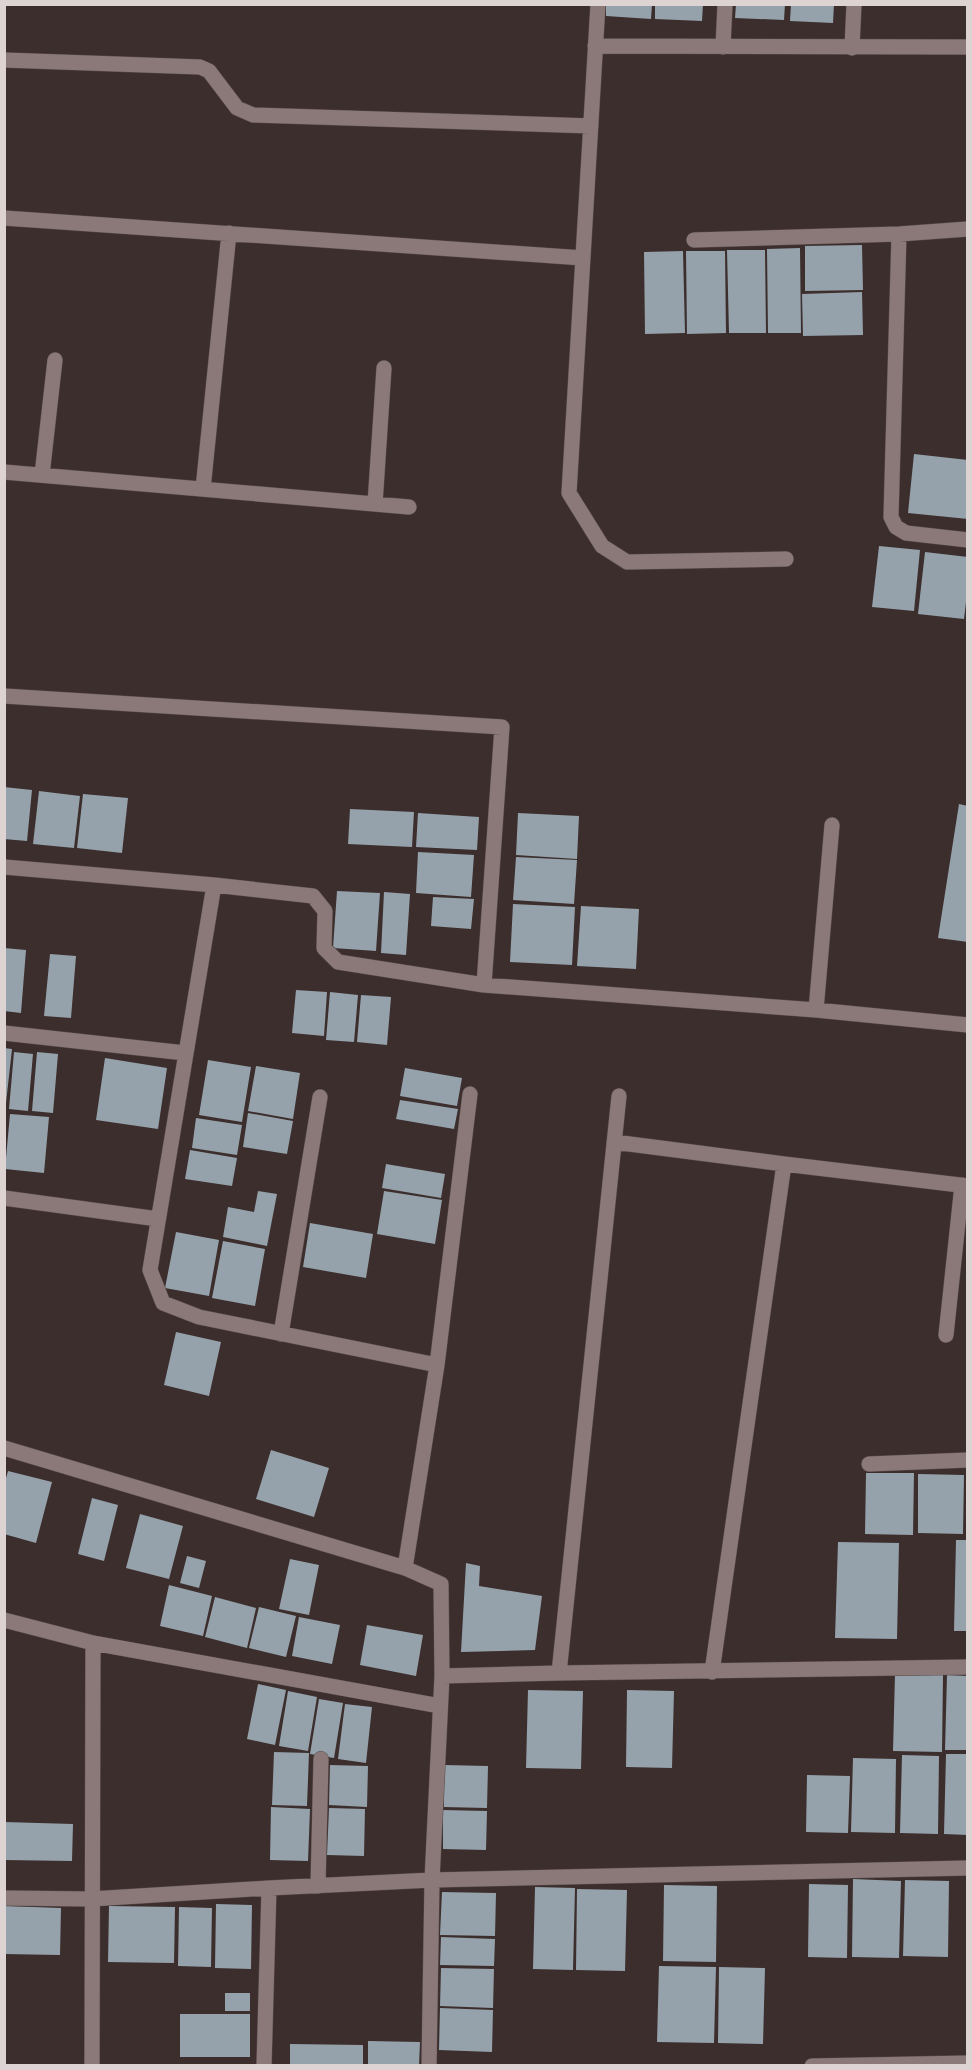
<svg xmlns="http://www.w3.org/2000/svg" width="972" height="2070" viewBox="0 0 972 2070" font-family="Barlow,sans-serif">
<rect width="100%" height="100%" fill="#3c2e2c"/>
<path fill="#95a2ac" d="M 606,4 L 652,4 L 651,19 L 606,16 Z
M 655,4 L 703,4 L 702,21 L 655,19 Z
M 736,4 L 785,4 L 784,20 L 735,18 Z
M 791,4 L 834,4 L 833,23 L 790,21 Z
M 862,245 L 863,290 L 805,291 L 805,246 Z
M 800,248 L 801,333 L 768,333 L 767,249 Z
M 727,250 L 765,250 L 766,333 L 729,333 Z
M 683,251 L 685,333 L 645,334 L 644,252 Z
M 686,251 L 725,251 L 726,333 L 687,334 Z
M 862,292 L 863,335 L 803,336 L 802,294 Z
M 914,454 L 968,460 L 968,519 L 908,513 Z
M 879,546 L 920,550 L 914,611 L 872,607 Z
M 925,552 L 968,557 L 968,585 L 964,619 L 918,614 Z
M 4,787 L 32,790 L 27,841 L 4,839 Z
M 39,791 L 80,796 L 74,848 L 33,844 Z
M 83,794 L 128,798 L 122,853 L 77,848 Z
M 959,804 L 968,806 L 968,942 L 938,938 Z
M 350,809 L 414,812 L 412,847 L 348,844 Z
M 418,813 L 479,817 L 477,850 L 416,847 Z
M 518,813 L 579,816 L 577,859 L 516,855 Z
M 418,852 L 474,855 L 471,897 L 416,893 Z
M 516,857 L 577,860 L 574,904 L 513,900 Z
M 337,891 L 380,893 L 376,951 L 333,948 Z
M 384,892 L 410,894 L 406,955 L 381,953 Z
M 433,897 L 474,899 L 471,929 L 431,926 Z
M 513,904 L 575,907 L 572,965 L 510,962 Z
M 581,906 L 639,909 L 636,969 L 577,966 Z
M 4,948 L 26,950 L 21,1013 L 4,1011 Z
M 50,954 L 76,956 L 71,1018 L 44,1016 Z
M 296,990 L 327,992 L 324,1036 L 292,1033 Z
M 330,992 L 358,995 L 354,1042 L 326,1040 Z
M 361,995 L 391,997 L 387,1045 L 357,1042 Z
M 4,1048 L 12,1049 L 6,1103 L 4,1103 Z
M 14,1052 L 33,1054 L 28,1111 L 9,1109 Z
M 37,1052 L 58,1054 L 53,1113 L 32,1111 Z
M 105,1058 L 167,1068 L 158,1129 L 96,1120 Z
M 208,1060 L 251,1067 L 242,1122 L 199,1115 Z
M 256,1066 L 300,1073 L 293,1119 L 248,1111 Z
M 405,1068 L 462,1078 L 457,1106 L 400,1096 Z
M 400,1100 L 458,1109 L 454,1129 L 396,1119 Z
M 248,1113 L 293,1121 L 287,1154 L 243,1147 Z
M 10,1114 L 49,1117 L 44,1173 L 5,1169 Z
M 196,1118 L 242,1125 L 237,1155 L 192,1148 Z
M 190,1150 L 237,1158 L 232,1186 L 185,1179 Z
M 386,1164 L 445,1174 L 441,1198 L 382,1188 Z
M 258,1191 L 277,1194 L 267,1246 L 223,1237 L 228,1207 L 254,1212 Z
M 384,1191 L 442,1200 L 435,1244 L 377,1234 Z
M 310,1223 L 373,1234 L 366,1278 L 303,1267 Z
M 176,1232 L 219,1240 L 209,1296 L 165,1288 Z
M 223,1241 L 265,1249 L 255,1306 L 212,1298 Z
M 176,1332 L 221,1342 L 209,1396 L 164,1385 Z
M 271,1450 L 329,1468 L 314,1517 L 256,1499 Z
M 8,1471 L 52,1482 L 36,1543 L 4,1534 L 4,1485 Z
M 866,1473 L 914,1473 L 913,1535 L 865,1534 Z
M 918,1474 L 964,1475 L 963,1534 L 918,1533 Z
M 92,1498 L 118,1505 L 104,1561 L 78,1554 Z
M 140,1514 L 183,1526 L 169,1579 L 126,1568 Z
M 956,1540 L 968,1540 L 968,1631 L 954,1631 Z
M 838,1542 L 899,1543 L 897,1639 L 835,1638 Z
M 187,1556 L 206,1561 L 199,1588 L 180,1583 Z
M 290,1559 L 319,1565 L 309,1615 L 279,1609 Z
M 466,1563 L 480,1566 L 479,1586 L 542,1596 L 535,1650 L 461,1652 Z
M 169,1585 L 212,1596 L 203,1636 L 160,1626 Z
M 215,1597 L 256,1608 L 247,1648 L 205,1637 Z
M 259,1607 L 296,1616 L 286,1657 L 249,1648 Z
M 299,1617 L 340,1625 L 332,1664 L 292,1656 Z
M 367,1625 L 423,1635 L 416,1676 L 360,1665 Z
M 895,1674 L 943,1675 L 942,1752 L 893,1751 Z
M 947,1675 L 968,1676 L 968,1750 L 945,1750 Z
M 258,1684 L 286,1690 L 275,1745 L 247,1739 Z
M 528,1690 L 583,1691 L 581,1769 L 526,1768 Z
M 627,1690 L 674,1691 L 672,1768 L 626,1767 Z
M 288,1691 L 317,1697 L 308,1751 L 279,1746 Z
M 319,1699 L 343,1703 L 334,1758 L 310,1754 Z
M 345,1704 L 372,1707 L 366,1763 L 338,1759 Z
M 274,1752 L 309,1753 L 307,1806 L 272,1805 Z
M 946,1754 L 968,1754 L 968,1835 L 944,1834 Z
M 902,1755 L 939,1756 L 938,1834 L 900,1833 Z
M 853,1758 L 896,1759 L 895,1833 L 851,1832 Z
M 330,1765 L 368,1766 L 367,1807 L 329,1805 Z
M 444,1765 L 488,1766 L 487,1808 L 444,1807 Z
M 807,1775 L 850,1776 L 848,1833 L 806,1832 Z
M 271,1807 L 310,1809 L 308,1861 L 270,1860 Z
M 329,1808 L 365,1809 L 364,1856 L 327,1855 Z
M 443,1810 L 487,1811 L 486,1850 L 443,1849 Z
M 4,1822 L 73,1824 L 72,1861 L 4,1860 Z
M 853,1879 L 901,1881 L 899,1958 L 852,1957 Z
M 905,1880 L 949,1881 L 948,1957 L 903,1956 Z
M 809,1884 L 848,1885 L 847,1958 L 808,1957 Z
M 664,1885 L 717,1886 L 716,1962 L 663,1961 Z
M 535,1887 L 575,1888 L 573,1970 L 533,1969 Z
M 577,1889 L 627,1890 L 625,1971 L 576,1970 Z
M 442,1892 L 496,1893 L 495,1936 L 440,1935 Z
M 216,1904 L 252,1905 L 251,1969 L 215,1968 Z
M 4,1906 L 61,1908 L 60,1955 L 4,1954 Z
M 109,1906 L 175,1907 L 174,1963 L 108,1962 Z
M 179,1907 L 212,1908 L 211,1967 L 178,1966 Z
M 441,1937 L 495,1939 L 494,1966 L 440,1965 Z
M 659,1966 L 716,1967 L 714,2043 L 657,2042 Z
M 719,1967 L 765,1968 L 763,2044 L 718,2043 Z
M 441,1968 L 494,1969 L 493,2008 L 440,2006 Z
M 225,1993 L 250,1993 L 250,2011 L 225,2011 Z
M 440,2008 L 493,2010 L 492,2052 L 439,2050 Z
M 180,2014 L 250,2014 L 250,2057 L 180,2057 Z
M 368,2041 L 420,2042 L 419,2066 L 368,2066 Z
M 290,2044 L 363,2045 L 363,2066 L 290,2066 Z"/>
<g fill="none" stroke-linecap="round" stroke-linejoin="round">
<defs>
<path id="minor" d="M 598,4 L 569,493 L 602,546 L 627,562 L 786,559
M 595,46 L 968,47
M 723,47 L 725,4
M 852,48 L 854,4
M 4,60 L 200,67 L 209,71 L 237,108 L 253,115 L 591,126
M 4,218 L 583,258
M 899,234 L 891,517 L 896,527 L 906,533 L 968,540
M 694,240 L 899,234 L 968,229
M 4,472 L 409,507
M 42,475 L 55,360
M 203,489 L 229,233
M 375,504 L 384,368
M 4,696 L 502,727 L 484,985
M 4,867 L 214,885 L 313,896 L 325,911 L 324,948 L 338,962 L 484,985 L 816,1010 L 968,1025
M 214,885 L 150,1270 L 163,1303 L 199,1317 L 437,1365
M 816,1010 L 832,825
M 4,1033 L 185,1053
M 614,1142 L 784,1164
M 4,1198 L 158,1219
M 281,1334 L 320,1097
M 946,1335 L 962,1185
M 4,1448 L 405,1568 L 441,1584 L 442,1676 L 432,1880 L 429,2066
M 869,1464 L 968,1460
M 405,1568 L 437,1365 L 470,1094
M 4,1620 L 93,1643 L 440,1706
M 712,1672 L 784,1164 L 968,1186
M 559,1673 L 619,1096
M 442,1676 L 559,1673 L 968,1667
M 318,1886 L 321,1759
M 269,1888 L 432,1880 L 968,1868
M 4,1898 L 91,1899 L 269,1888 L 264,2066
M 92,2066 L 93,1643
M 812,2066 L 968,2063"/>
</defs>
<use href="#minor" stroke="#564b4a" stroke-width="16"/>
<use href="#minor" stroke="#8a7978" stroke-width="15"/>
</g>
<rect width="972" height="2070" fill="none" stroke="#dcd3d2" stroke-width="12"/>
</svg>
